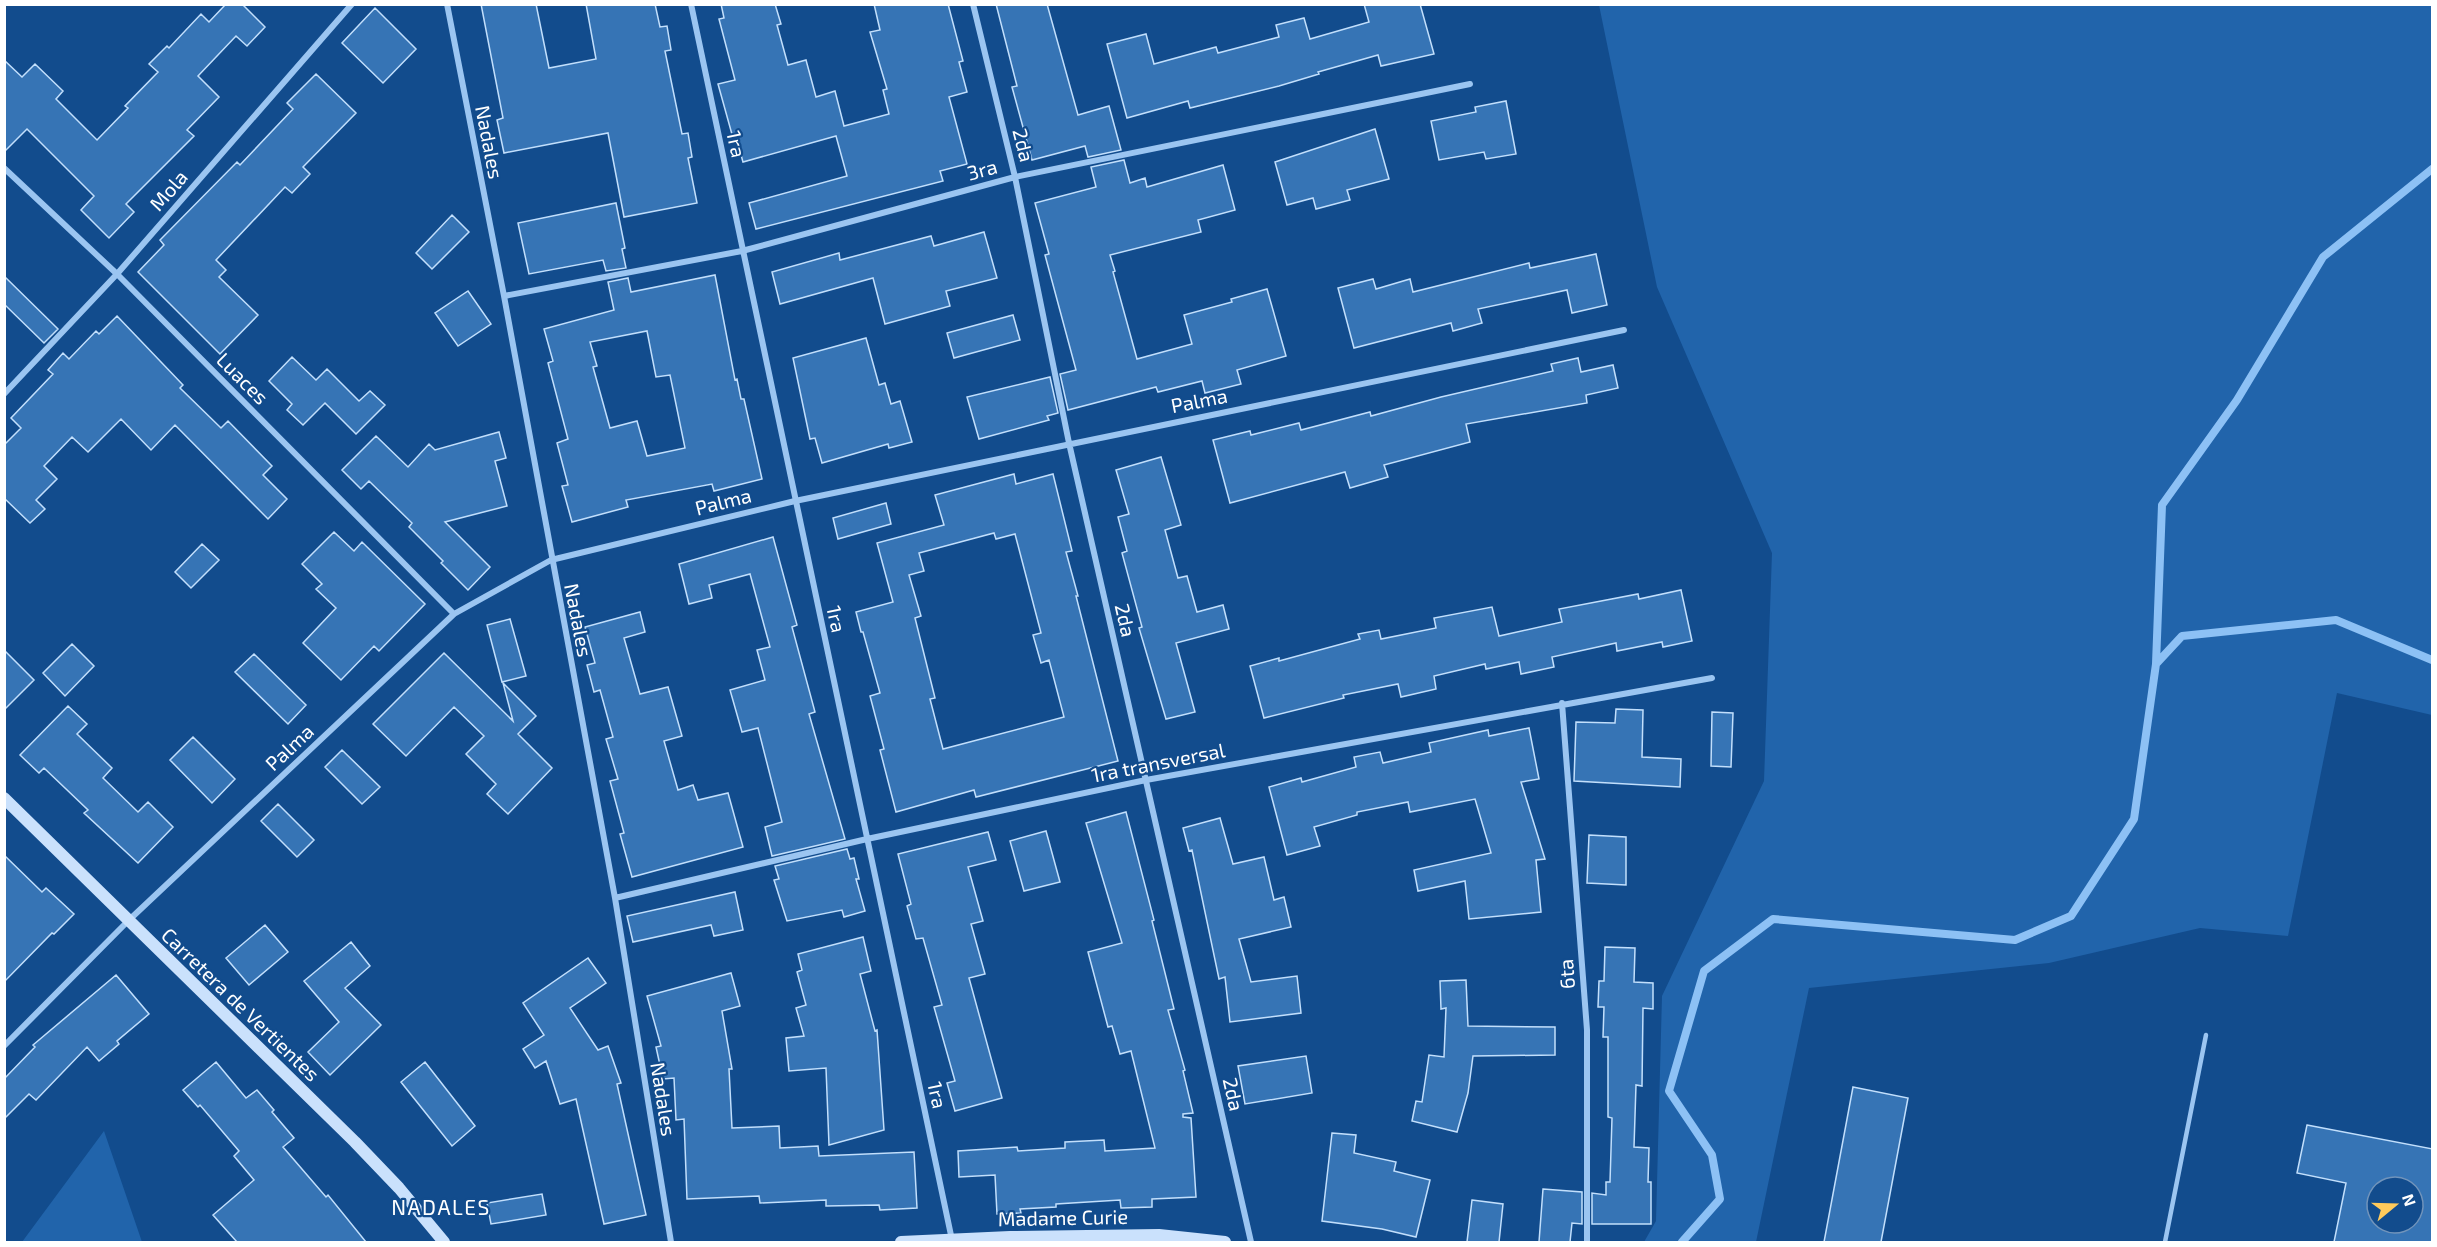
<svg xmlns="http://www.w3.org/2000/svg" width="2437" height="1247" viewBox="0 0 2437 1247" font-family="'Exo 2',sans-serif">
<rect width="100%" height="100%" fill="#124c8d"/>
<path fill="#2164ab" d="M 1599,5 L 2432,5 L 2432,715 L 2337,693 L 2288,936 L 2200,928 L 2049,963 L 1809,988 L 1756,1242 L 1644,1242 L 1656,1221 L 1662,996 L 1764,781 L 1772,553 L 1657,287 Z
M 104,1131 L 142,1242 L 22,1242 Z"/>
<g fill="none" stroke-linecap="round" stroke-linejoin="round">
<path stroke="#8dc1f5" stroke-width="8" d="M 2156,664 L 2162,505 L 2237,400 L 2323,257 L 2432,169
M 1682,1242 L 1720,1199 L 1712,1155 L 1669,1091 L 1704,971 L 1773,919 L 2015,940 L 2071,916 L 2134,819 L 2156,664 L 2182,636 L 2336,620 L 2432,660"/>
</g>
<path fill="#3674b5" stroke="#c2dffc" stroke-width="1.5" fill-rule="evenodd" d="M 226,4 L 242,4 L 265,27 L 247,46 L 236,36 L 198,76 L 219,97 L 187,130 L 194,136 L 126,204 L 134,212 L 109,238 L 81,210 L 94,196 L 27,129 L 4,152 L 4,60 L 22,77 L 35,64 L 63,91 L 56,99 L 97,140 L 128,108 L 125,106 L 158,72 L 149,64 L 167,46 L 169,48 L 201,14 L 209,22 Z
M 481,4 L 536,4 L 549,68 L 596,59 L 586,4 L 655,4 L 660,27 L 667,26 L 671,50 L 665,51 L 682,134 L 688,133 L 692,157 L 688,158 L 697,203 L 624,217 L 608,133 L 504,153 L 497,120 L 503,118 Z
M 721,4 L 775,4 L 781,24 L 777,25 L 788,65 L 806,60 L 816,97 L 835,91 L 844,126 L 889,114 L 883,90 L 887,89 L 870,32 L 880,30 L 874,4 L 948,4 L 963,61 L 959,62 L 967,92 L 949,97 L 967,164 L 940,171 L 943,181 L 756,229 L 749,203 L 847,176 L 836,136 L 743,162 L 736,137 L 733,138 L 718,84 L 735,80 L 719,19 L 724,18 Z
M 996,4 L 1047,4 L 1078,115 L 1109,106 L 1121,150 L 1088,157 L 1085,146 L 1032,160 L 1012,87 L 1017,86 Z
M 1364,4 L 1420,4 L 1434,54 L 1381,66 L 1378,55 L 1318,72 L 1319,74 L 1279,86 L 1190,108 L 1188,101 L 1127,118 L 1107,44 L 1146,34 L 1154,64 L 1216,47 L 1218,53 L 1279,37 L 1276,25 L 1304,18 L 1310,39 L 1369,22 Z
M 375,8 L 416,49 L 383,83 L 342,43 Z
M 316,74 L 356,113 L 303,167 L 310,174 L 292,193 L 285,187 L 216,260 L 226,270 L 219,277 L 258,315 L 220,354 L 138,272 L 164,245 L 160,240 L 237,162 L 240,165 L 293,109 L 287,103 Z
M 1506,101 L 1516,154 L 1486,159 L 1484,152 L 1439,160 L 1431,121 L 1476,112 L 1475,107 Z
M 1375,129 L 1389,179 L 1347,190 L 1350,200 L 1316,209 L 1313,198 L 1287,205 L 1275,162 Z
M 1124,160 L 1130,183 L 1145,178 L 1147,187 L 1223,165 L 1235,210 L 1198,220 L 1201,232 L 1110,255 L 1115,271 L 1113,272 L 1137,359 L 1192,344 L 1184,315 L 1232,302 L 1231,299 L 1267,289 L 1286,356 L 1237,370 L 1241,384 L 1205,393 L 1202,381 L 1158,392 L 1156,387 L 1068,410 L 1060,374 L 1076,370 L 1045,255 L 1049,254 L 1035,203 L 1096,187 L 1091,167 Z
M 616,203 L 625,248 L 622,249 L 626,268 L 606,271 L 603,260 L 529,274 L 518,223 Z
M 452,215 L 469,232 L 432,269 L 416,253 Z
M 984,232 L 997,278 L 946,291 L 950,306 L 885,324 L 873,278 L 780,304 L 772,272 L 839,253 L 840,260 L 931,236 L 934,246 Z
M 1596,254 L 1607,305 L 1572,313 L 1567,290 L 1478,309 L 1482,323 L 1453,331 L 1451,323 L 1354,348 L 1338,288 L 1373,279 L 1376,289 L 1410,279 L 1413,292 L 1529,263 L 1530,268 Z
M 715,275 L 735,380 L 737,379 L 741,399 L 744,399 L 762,479 L 714,491 L 712,484 L 626,500 L 628,507 L 572,522 L 562,486 L 568,485 L 557,443 L 568,439 L 548,363 L 553,361 L 544,329 L 614,310 L 608,282 L 628,278 L 631,292 ZM 647,331 L 656,377 L 670,375 L 685,448 L 647,456 L 637,421 L 610,428 L 593,367 L 597,366 L 590,342 Z
M 4,276 L 58,329 L 44,343 L 4,304 Z
M 468,291 L 491,324 L 458,346 L 435,313 Z
M 1013,315 L 1020,340 L 954,358 L 947,333 Z
M 117,316 L 183,385 L 180,388 L 221,428 L 228,421 L 272,466 L 263,475 L 287,499 L 268,519 L 175,425 L 151,450 L 121,419 L 88,452 L 72,437 L 44,466 L 57,479 L 36,500 L 45,509 L 30,523 L 4,498 L 4,445 L 21,428 L 11,418 L 53,374 L 48,370 L 63,353 L 69,359 L 96,331 L 99,334 Z
M 866,338 L 879,385 L 885,383 L 891,404 L 900,401 L 912,442 L 889,448 L 888,444 L 822,463 L 815,438 L 810,439 L 793,358 Z
M 292,357 L 316,380 L 327,369 L 359,401 L 370,391 L 385,405 L 356,434 L 325,403 L 303,425 L 287,410 L 292,404 L 269,381 Z
M 1578,358 L 1581,372 L 1613,365 L 1618,388 L 1586,395 L 1587,403 L 1466,424 L 1470,442 L 1384,465 L 1388,477 L 1350,488 L 1345,472 L 1230,503 L 1213,440 L 1250,431 L 1251,435 L 1299,423 L 1301,430 L 1370,412 L 1371,416 L 1441,397 L 1553,371 L 1551,364 Z
M 1050,377 L 1058,413 L 1047,416 L 1049,420 L 979,439 L 967,397 Z
M 499,432 L 506,458 L 495,461 L 507,506 L 445,522 L 490,567 L 468,590 L 441,563 L 443,561 L 409,527 L 412,523 L 369,481 L 361,489 L 342,470 L 376,436 L 408,467 L 429,444 L 435,450 Z
M 1161,457 L 1181,525 L 1165,530 L 1178,578 L 1187,576 L 1197,612 L 1223,605 L 1229,629 L 1176,643 L 1195,712 L 1166,719 L 1139,628 L 1142,627 L 1122,553 L 1127,551 L 1118,517 L 1129,514 L 1116,470 Z
M 1014,474 L 1016,484 L 1053,474 L 1072,551 L 1066,552 L 1078,596 L 1076,596 L 1118,761 L 976,797 L 974,790 L 896,812 L 880,750 L 884,749 L 870,696 L 880,693 L 863,632 L 861,632 L 856,612 L 893,602 L 877,543 L 944,525 L 935,495 ZM 994,533 L 996,539 L 1015,534 L 1041,633 L 1033,635 L 1041,663 L 1049,660 L 1064,717 L 943,749 L 930,699 L 935,698 L 915,618 L 921,616 L 909,575 L 924,571 L 919,553 Z
M 886,503 L 891,524 L 838,539 L 833,518 Z
M 334,532 L 354,551 L 362,542 L 425,604 L 379,651 L 374,646 L 341,680 L 303,643 L 336,608 L 316,589 L 322,584 L 302,564 Z
M 773,537 L 797,625 L 792,627 L 815,712 L 809,714 L 845,839 L 772,856 L 765,827 L 782,822 L 758,728 L 742,732 L 730,690 L 765,680 L 757,650 L 770,647 L 750,574 L 709,585 L 712,598 L 689,604 L 679,564 Z
M 202,544 L 219,560 L 191,588 L 175,572 Z
M 1681,590 L 1692,641 L 1663,647 L 1662,642 L 1617,651 L 1616,643 L 1552,657 L 1554,667 L 1521,674 L 1519,662 L 1486,669 L 1485,664 L 1434,676 L 1436,689 L 1401,697 L 1398,684 L 1343,695 L 1344,698 L 1264,718 L 1250,666 L 1279,658 L 1279,661 L 1360,639 L 1358,634 L 1379,630 L 1381,639 L 1436,628 L 1434,618 L 1492,607 L 1499,636 L 1562,622 L 1559,609 L 1638,594 L 1639,599 Z
M 640,612 L 645,632 L 624,638 L 640,694 L 668,687 L 682,736 L 664,741 L 678,790 L 693,785 L 698,800 L 728,793 L 743,847 L 632,877 L 620,834 L 624,833 L 610,781 L 618,779 L 606,739 L 613,737 L 600,690 L 594,692 L 587,665 L 595,663 L 585,627 Z
M 510,619 L 526,676 L 502,682 L 487,625 Z
M 72,644 L 94,666 L 65,696 L 43,673 Z
M 4,650 L 34,680 L 4,710 Z
M 444,653 L 513,721 L 503,683 L 536,716 L 518,734 L 552,768 L 508,814 L 487,794 L 496,784 L 466,754 L 484,736 L 454,707 L 406,756 L 373,724 Z
M 254,654 L 306,705 L 288,724 L 235,672 Z
M 68,706 L 87,724 L 77,734 L 112,768 L 103,778 L 138,812 L 148,802 L 173,827 L 138,863 L 84,813 L 88,810 L 44,768 L 39,773 L 20,755 Z
M 1616,709 L 1643,710 L 1642,757 L 1681,759 L 1680,787 L 1574,781 L 1576,722 L 1615,723 Z
M 1712,712 L 1733,713 L 1731,767 L 1711,766 Z
M 1529,728 L 1539,779 L 1521,782 L 1545,859 L 1536,860 L 1541,912 L 1469,919 L 1465,881 L 1418,891 L 1414,870 L 1491,853 L 1475,799 L 1410,812 L 1408,802 L 1357,812 L 1357,815 L 1314,827 L 1320,846 L 1287,855 L 1269,787 L 1301,778 L 1302,782 L 1356,767 L 1354,757 L 1380,752 L 1383,763 L 1431,752 L 1429,743 L 1488,730 L 1489,736 Z
M 193,737 L 235,779 L 212,803 L 170,760 Z
M 342,750 L 380,787 L 362,804 L 325,767 Z
M 278,804 L 314,840 L 297,857 L 261,821 Z
M 1126,812 L 1154,920 L 1152,921 L 1174,1009 L 1168,1010 L 1185,1070 L 1183,1071 L 1193,1113 L 1183,1114 L 1183,1117 L 1191,1118 L 1196,1197 L 1152,1199 L 1152,1207 L 1121,1208 L 1120,1200 L 1056,1204 L 1056,1207 L 1020,1209 L 1021,1213 L 997,1214 L 995,1175 L 959,1177 L 958,1151 L 1017,1147 L 1018,1151 L 1065,1148 L 1065,1142 L 1104,1140 L 1105,1151 L 1155,1148 L 1131,1051 L 1120,1054 L 1112,1026 L 1108,1027 L 1088,952 L 1122,943 L 1086,823 Z
M 1220,818 L 1233,864 L 1264,857 L 1274,900 L 1284,897 L 1291,927 L 1239,939 L 1251,982 L 1297,976 L 1301,1013 L 1230,1022 L 1225,977 L 1219,979 L 1192,850 L 1189,851 L 1183,828 Z
M 1046,831 L 1060,882 L 1024,891 L 1010,841 Z
M 988,832 L 996,860 L 968,867 L 983,921 L 971,924 L 985,974 L 969,978 L 1002,1098 L 955,1111 L 947,1083 L 955,1081 L 934,1007 L 942,1005 L 923,938 L 916,939 L 907,906 L 911,904 L 898,854 Z
M 1589,835 L 1626,837 L 1626,885 L 1587,883 Z
M 847,849 L 850,859 L 854,858 L 859,879 L 856,879 L 865,911 L 844,917 L 842,910 L 787,921 L 774,880 L 779,879 L 775,866 Z
M 4,855 L 42,892 L 46,888 L 74,914 L 54,934 L 52,933 L 4,982 Z
M 735,892 L 743,930 L 714,936 L 711,925 L 633,942 L 627,916 Z
M 265,925 L 288,952 L 249,985 L 226,958 Z
M 863,937 L 871,971 L 860,974 L 875,1031 L 877,1030 L 884,1130 L 829,1145 L 826,1068 L 789,1071 L 786,1038 L 804,1036 L 796,1008 L 806,1005 L 797,972 L 802,970 L 798,954 Z
M 351,942 L 370,966 L 345,988 L 381,1025 L 330,1075 L 308,1052 L 339,1022 L 304,981 Z
M 1605,947 L 1635,948 L 1634,982 L 1653,983 L 1653,1009 L 1643,1008 L 1642,1086 L 1636,1085 L 1634,1147 L 1649,1148 L 1648,1182 L 1651,1182 L 1651,1224 L 1592,1224 L 1592,1193 L 1606,1195 L 1606,1182 L 1610,1182 L 1612,1118 L 1608,1117 L 1608,1037 L 1603,1037 L 1604,1007 L 1598,1007 L 1599,981 L 1604,981 Z
M 588,958 L 606,983 L 570,1008 L 598,1050 L 608,1046 L 621,1083 L 617,1084 L 646,1215 L 604,1224 L 576,1099 L 560,1104 L 546,1061 L 535,1068 L 523,1049 L 544,1035 L 523,1003 Z
M 731,973 L 740,1006 L 722,1011 L 732,1069 L 729,1069 L 732,1128 L 779,1126 L 780,1148 L 818,1146 L 819,1156 L 914,1152 L 917,1208 L 880,1210 L 879,1205 L 826,1206 L 826,1200 L 760,1203 L 759,1196 L 687,1199 L 684,1119 L 676,1120 L 674,1078 L 663,1079 L 656,1047 L 661,1046 L 647,996 Z
M 116,975 L 149,1014 L 117,1041 L 119,1044 L 99,1061 L 87,1047 L 36,1100 L 29,1094 L 4,1119 L 4,1079 L 35,1047 L 33,1045 Z
M 1466,980 L 1468,1026 L 1555,1027 L 1555,1055 L 1473,1056 L 1468,1093 L 1457,1132 L 1412,1121 L 1416,1101 L 1422,1102 L 1429,1055 L 1444,1057 L 1446,1008 L 1441,1009 L 1440,981 Z
M 1306,1056 L 1312,1093 L 1245,1104 L 1238,1066 Z
M 216,1062 L 246,1098 L 257,1090 L 274,1110 L 272,1112 L 294,1138 L 283,1147 L 326,1197 L 328,1195 L 366,1242 L 237,1242 L 213,1215 L 254,1180 L 234,1156 L 239,1151 L 200,1105 L 198,1107 L 183,1090 Z
M 425,1062 L 475,1126 L 452,1146 L 401,1082 Z
M 1853,1087 L 1908,1098 L 1881,1242 L 1824,1242 Z
M 2307,1125 L 2433,1149 L 2433,1242 L 2334,1242 L 2346,1183 L 2297,1173 ZM 2377,1187 L 2413,1187 L 2413,1223 L 2377,1223 Z
M 1332,1133 L 1356,1135 L 1354,1153 L 1396,1162 L 1394,1171 L 1430,1180 L 1416,1237 L 1382,1229 L 1322,1221 Z
M 1543,1189 L 1582,1192 L 1582,1224 L 1572,1223 L 1570,1242 L 1539,1242 Z
M 542,1194 L 546,1215 L 491,1224 L 487,1203 Z
M 1472,1200 L 1503,1204 L 1499,1242 L 1467,1242 Z"/>
<g fill="none" stroke-linecap="round" stroke-linejoin="round">
<path stroke="#9bc5f1" stroke-width="4.5" d="M 2165,1242 L 2206,1035"/>
<path stroke="#9bc5f1" stroke-width="6" d="M 447,4 L 504,296 L 615,898 L 671,1242
M 691,4 L 952,1240
M 973,4 L 1015,177 L 1069,443 L 1251,1242
M 4,168 L 117,274 L 454,614
M 504,296 L 742,251 L 1015,177 L 1470,84
M 4,394 L 117,274 L 352,4
M 1562,703 L 1587,1030 L 1587,1242
M 615,898 L 867,839 L 1146,780 L 1712,678
M 4,1046 L 128,921 L 454,614 L 551,560 L 795,501 L 1624,330"/>
<path stroke="#cae1fc" stroke-width="12" d="M 4,798 L 355,1142 L 399,1188 L 444,1242
M 901,1242 L 1010,1237 L 1159,1235 L 1225,1242"/>
</g>
<g text-anchor="middle" dominant-baseline="central" stroke-width="4.5" stroke-linejoin="round" paint-order="stroke">
<g font-size="20" fill="#fff" stroke="#124c8d">
<text transform="translate(490 142) rotate(79)">Nadales</text>
<text transform="translate(737 144) rotate(78)">1ra</text>
<text transform="translate(1024 145) rotate(76)">2da</text>
<text transform="translate(982 169) rotate(-15)">3ra</text>
<text transform="translate(168 190) rotate(-49)">Mola</text>
<text transform="translate(243 378) rotate(45)">Luaces</text>
<text transform="translate(1199 400) rotate(-11)">Palma</text>
<text transform="translate(723 501) rotate(-14)">Palma</text>
<text transform="translate(837 619) rotate(78)">1ra</text>
<text transform="translate(579 620) rotate(79)">Nadales</text>
<text transform="translate(1126 620) rotate(77)">2da</text>
<text transform="translate(289 747) rotate(-43)">Palma</text>
<text transform="translate(1158 762) rotate(-11)">1ra transversal</text>
<text transform="translate(1566 974) rotate(-94)">6ta</text>
<text transform="translate(241 1004) rotate(44)">Carretera de Vertientes</text>
<text transform="translate(1234 1094) rotate(77)">2da</text>
<text transform="translate(938 1095) rotate(78)">1ra</text>
<text transform="translate(664 1099) rotate(81)">Nadales</text>
<text transform="translate(1063 1217) rotate(-1)">Madame Curie</text>
</g>
<g font-size="21" letter-spacing="1.5" fill="#fff" stroke="#124c8d">
<text x="441" y="1206">NADALES</text>
</g>
</g>
<rect width="2437" height="1247" fill="none" stroke="#ffffff" stroke-width="12"/>
<g transform="translate(2395 1205) rotate(71)"><circle r="28" fill="#124c8d" stroke="#7194bb" stroke-width="1.5"/>
<path d="M0-4.5L10 22L0 15L-10 22Z" fill="#ffca5b"/>
<text y="-9" font-size="16" font-weight="bold" text-anchor="middle" fill="#ffffff">N</text>
</g>
</svg>
